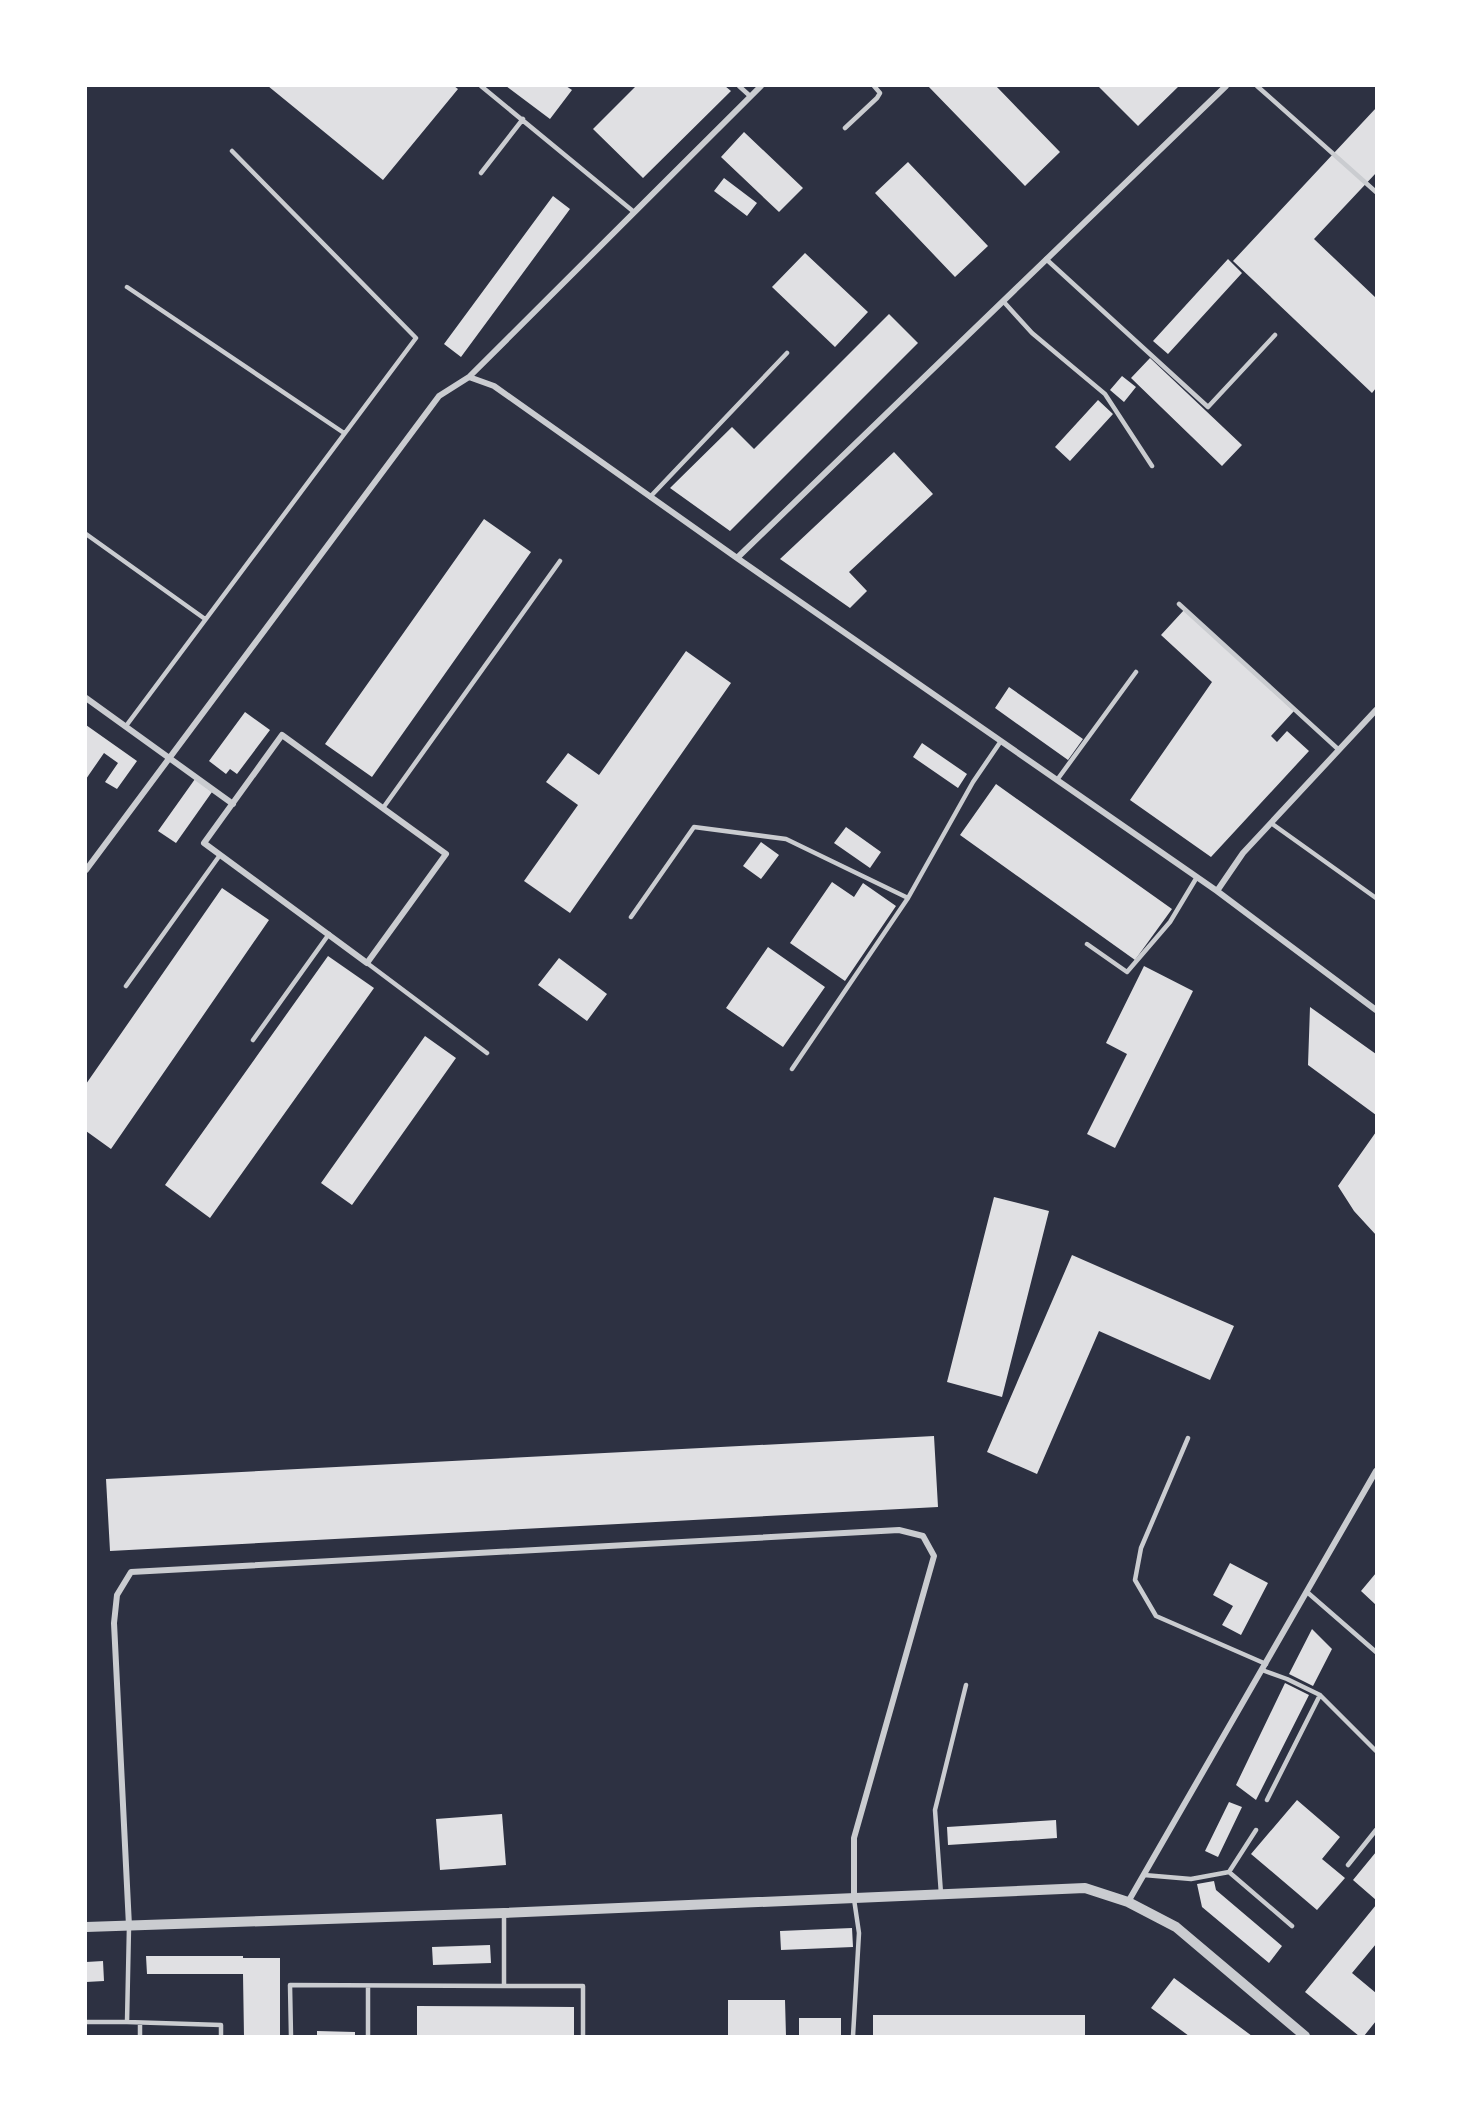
<svg xmlns="http://www.w3.org/2000/svg" width="1462" height="2122" viewBox="0 0 1462 2122" font-family="Roboto,sans-serif">
<rect width="100%" height="100%" fill="#2d3142"/>
<path fill="#e0e0e3" d="M 268,86 L 454,86 L 458,89 L 383,180 Z
M 506,86 L 566,86 L 572,90 L 550,119 Z
M 636,86 L 725,86 L 731,91 L 643,178 L 593,129 Z
M 928,86 L 996,86 L 1060,152 L 1025,186 Z
M 1098,86 L 1179,86 L 1138,126 Z
M 1376,108 L 1376,173 L 1314,239 L 1376,298 L 1376,388 L 1372,393 L 1233,261 Z
M 744,132 L 803,188 L 779,212 L 721,157 Z
M 908,162 L 988,246 L 955,277 L 875,193 Z
M 724,178 L 757,203 L 747,216 L 714,191 Z
M 553,196 L 570,209 L 461,357 L 444,344 Z
M 805,253 L 868,312 L 835,347 L 772,287 Z
M 1228,259 L 1242,273 L 1168,354 L 1153,341 Z
M 889,314 L 918,343 L 730,531 L 670,488 L 732,427 L 754,449 Z
M 1150,358 L 1242,445 L 1222,466 L 1131,378 Z
M 1122,376 L 1136,387 L 1124,402 L 1110,390 Z
M 1098,400 L 1113,414 L 1070,461 L 1055,447 Z
M 894,452 L 933,494 L 849,572 L 867,591 L 850,608 L 780,559 Z
M 484,519 L 531,552 L 372,777 L 325,744 Z
M 1184,610 L 1294,711 L 1271,736 L 1277,742 L 1287,731 L 1309,751 L 1211,857 L 1130,800 L 1212,682 L 1161,635 Z
M 686,651 L 731,683 L 570,913 L 524,881 L 578,805 L 546,782 L 568,753 L 599,775 Z
M 1009,687 L 1083,739 L 1068,760 L 995,708 Z
M 245,712 L 270,730 L 237,774 L 230,769 L 226,774 L 209,761 Z
M 86,725 L 137,761 L 117,789 L 105,782 L 118,763 L 104,753 L 86,779 Z
M 922,743 L 967,774 L 958,788 L 913,757 Z
M 195,779 L 212,792 L 176,843 L 158,831 Z
M 996,784 L 1172,909 L 1135,960 L 960,835 Z
M 846,827 L 881,852 L 870,868 L 834,843 Z
M 761,842 L 779,855 L 761,879 L 743,866 Z
M 832,882 L 854,897 L 863,883 L 896,906 L 845,981 L 790,943 Z
M 222,888 L 269,920 L 111,1149 L 86,1131 L 86,1084 Z
M 768,947 L 825,987 L 783,1047 L 726,1008 Z
M 328,956 L 374,988 L 210,1218 L 165,1185 Z
M 559,958 L 607,994 L 587,1021 L 538,985 Z
M 1144,966 L 1193,991 L 1115,1148 L 1087,1134 L 1127,1054 L 1106,1043 Z
M 1310,1007 L 1376,1054 L 1376,1115 L 1308,1065 Z
M 425,1036 L 456,1058 L 352,1205 L 321,1183 Z
M 1376,1132 L 1376,1235 L 1354,1211 L 1338,1186 Z
M 994,1197 L 1049,1211 L 1002,1397 L 947,1382 Z
M 1072,1255 L 1234,1326 L 1210,1380 L 1099,1331 L 1037,1474 L 987,1452 Z
M 934,1436 L 938,1507 L 110,1551 L 106,1479 Z
M 1230,1563 L 1268,1583 L 1241,1635 L 1222,1625 L 1233,1606 L 1213,1595 Z
M 1376,1573 L 1376,1605 L 1361,1591 Z
M 1312,1629 L 1332,1649 L 1313,1686 L 1289,1674 Z
M 1285,1683 L 1309,1695 L 1256,1800 L 1236,1785 Z
M 1297,1800 L 1340,1837 L 1322,1859 L 1345,1878 L 1317,1910 L 1251,1854 Z
M 1229,1802 L 1242,1807 L 1218,1857 L 1205,1851 Z
M 502,1814 L 506,1865 L 440,1870 L 436,1819 Z
M 1056,1820 L 1057,1838 L 948,1845 L 947,1827 Z
M 1376,1852 L 1376,1900 L 1353,1880 Z
M 1214,1881 L 1216,1890 L 1282,1946 L 1269,1963 L 1202,1907 L 1197,1884 Z
M 1376,1905 L 1376,1944 L 1352,1973 L 1376,1993 L 1376,2021 L 1364,2036 L 1359,2036 L 1305,1992 Z
M 852,1928 L 853,1947 L 781,1950 L 780,1931 Z
M 490,1945 L 491,1963 L 433,1965 L 432,1947 Z
M 146,1956 L 243,1956 L 243,1958 L 280,1958 L 280,2036 L 244,2036 L 243,1974 L 147,1974 Z
M 103,1961 L 104,1981 L 86,1982 L 86,1962 Z
M 1174,1978 L 1252,2036 L 1189,2036 L 1151,2008 Z
M 728,2000 L 785,2000 L 786,2036 L 728,2036 Z
M 417,2006 L 574,2007 L 574,2036 L 417,2036 Z
M 873,2015 L 1085,2015 L 1085,2036 L 873,2036 Z
M 799,2018 L 841,2018 L 841,2036 L 799,2036 Z
M 317,2031 L 355,2032 L 355,2036 L 317,2036 Z"/>
<g fill="none" stroke-linecap="round" stroke-linejoin="round">
<path stroke="#caccd0" stroke-width="4.5" d="M 481,86 L 634,212
M 739,86 L 750,96
M 1257,86 L 1376,192
M 845,128 L 877,98 L 880,93 L 874,86
M 481,173 L 523,119
M 1046,259 L 1208,407 L 1275,335
M 127,287 L 344,433
M 1003,301 L 1032,333 L 1105,394 L 1152,466
M 650,497 L 787,353
M 86,534 L 205,619
M 1179,604 L 1339,750
M 126,726 L 416,338 L 232,151
M 1057,780 L 1136,672
M 383,808 L 560,561
M 1271,823 L 1376,898
M 631,917 L 694,827 L 786,839 L 908,898 L 973,782 L 1001,741
M 1087,944 L 1127,972 L 1170,922 L 1197,877
M 367,963 L 487,1053
M 126,986 L 220,855
M 253,1040 L 329,934
M 792,1069 L 908,898
M 1188,1438 L 1141,1548 L 1135,1580 L 1156,1616 L 1266,1664
M 1307,1592 L 1376,1652
M 1262,1670 L 1287,1679 L 1320,1695 L 1376,1751
M 1267,1800 L 1320,1695
M 1348,1865 L 1376,1830
M 1229,1872 L 1256,1830
M 1144,1875 L 1191,1879 L 1229,1872 L 1292,1926
M 941,1894 L 935,1810 L 966,1685
M 129,1927 L 127,2022 L 221,2025 L 221,2036
M 368,1986 L 368,2036
M 504,1986 L 583,1986 L 583,2036
M 86,2022 L 127,2022
M 140,2036 L 140,2023
M 291,2036 L 290,1985 L 504,1986 L 504,1913
M 853,2036 L 859,1933 L 854,1899"/>
<path stroke="#caccd0" stroke-width="6" d="M 469,377 L 761,86
M 737,558 L 1226,86
M 86,698 L 233,804
M 282,735 L 446,854 L 367,963 L 204,843 Z
M 86,870 L 439,396 L 469,377 L 494,386 L 737,558 L 1217,891 L 1376,1010
M 1217,891 L 1243,853 L 1376,710
M 1128,1902 L 1376,1471
M 129,1926 L 114,1623 L 117,1595 L 131,1572 L 899,1530 L 923,1536 L 934,1556 L 854,1838 L 854,1898"/>
<path stroke="#caccd0" stroke-width="10" d="M 86,1927 L 504,1913 L 1085,1888 L 1128,1902 L 1176,1927 L 1305,2036"/>
</g>
<rect width="1462" height="2122" fill="none" stroke="#ffffff" stroke-width="174"/>
</svg>
